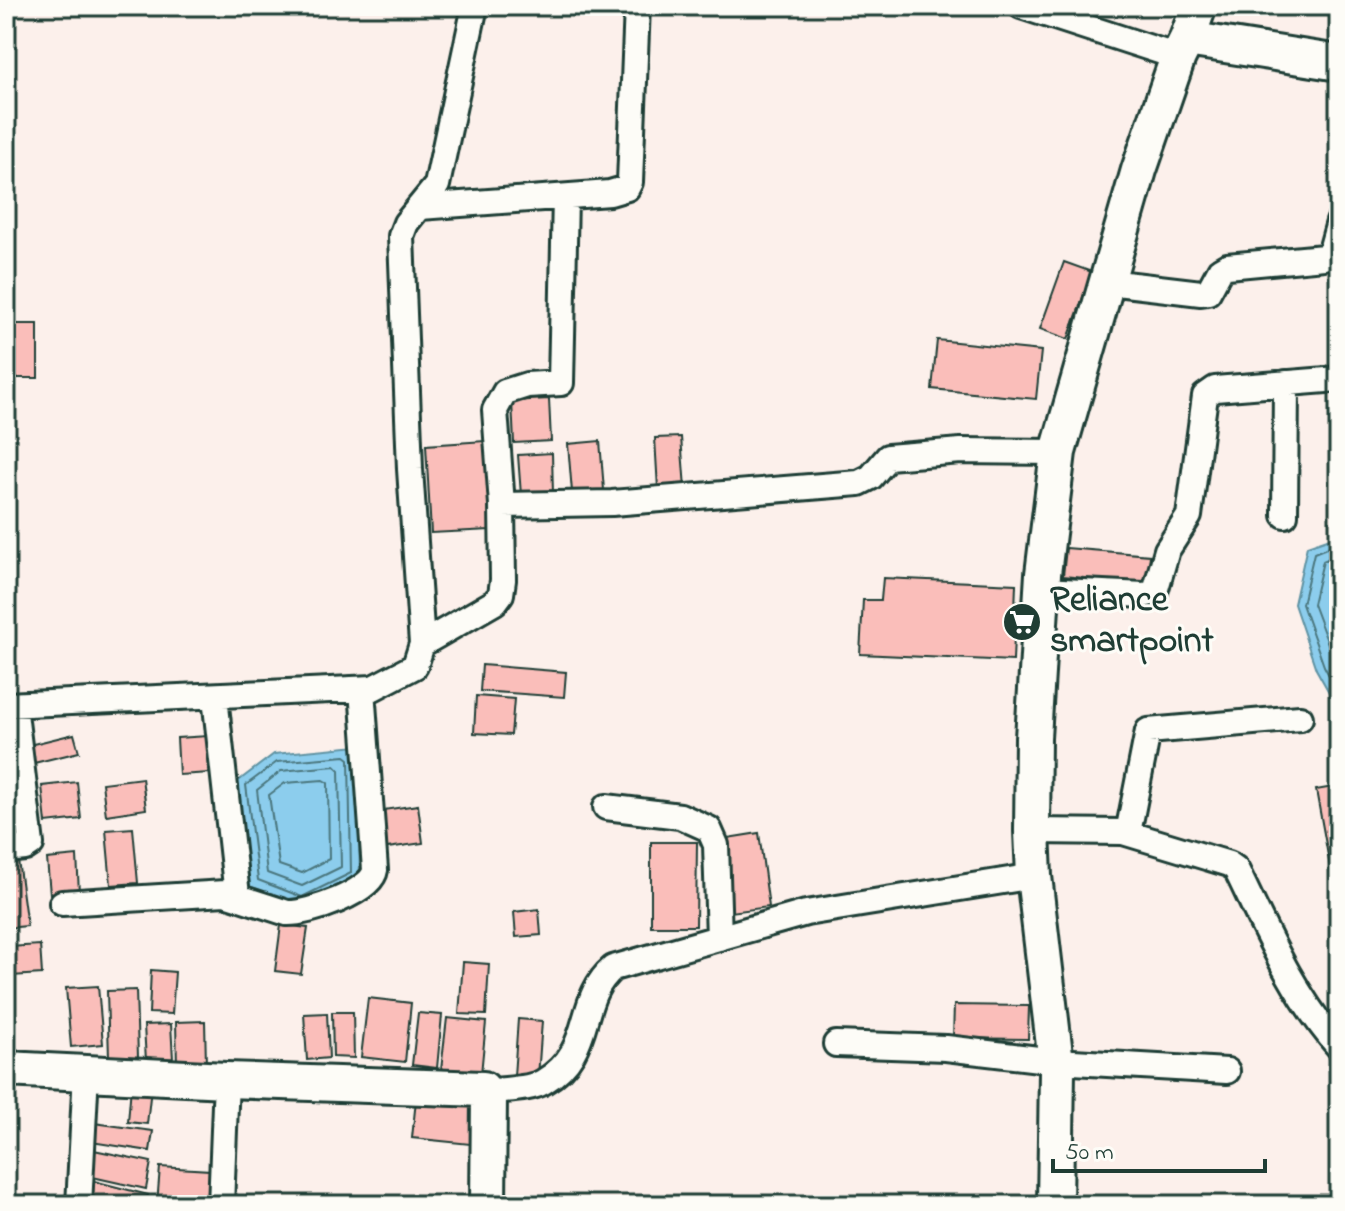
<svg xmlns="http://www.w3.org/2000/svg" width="1345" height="1211" viewBox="0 0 1345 1211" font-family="'Indie Flower',sans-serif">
<rect width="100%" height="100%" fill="#fcf0eb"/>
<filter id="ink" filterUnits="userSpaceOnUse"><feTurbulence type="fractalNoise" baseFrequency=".0125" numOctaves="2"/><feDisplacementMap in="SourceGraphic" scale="16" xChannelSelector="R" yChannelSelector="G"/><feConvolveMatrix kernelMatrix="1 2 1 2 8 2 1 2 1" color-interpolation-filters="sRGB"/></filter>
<g filter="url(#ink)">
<path fill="#8ccded" stroke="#6093a3" stroke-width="2" d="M 1339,535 L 1339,710 L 1316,669 L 1294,604 L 1307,546 Z
M 357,746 L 360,878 L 303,906 L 249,886 L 237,782 L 274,754 Z"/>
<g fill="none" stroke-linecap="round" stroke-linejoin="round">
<path stroke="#4b777e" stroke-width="2" d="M 1339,543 L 1314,553 L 1302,604 L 1324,666 L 1339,694
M 1339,554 L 1323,561 L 1313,604 L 1339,673
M 1339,567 L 1332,571 L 1325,603 L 1339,644
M 345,756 L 349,759 L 351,873 L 302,897 L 258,880 L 246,785 L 277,762 Z
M 335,766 L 339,770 L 341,867 L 302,886 L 267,873 L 257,790 L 281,771 Z
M 323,780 L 328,783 L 329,859 L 302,873 L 279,865 L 269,795 L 285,783 Z"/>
</g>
<path fill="#fabeba" stroke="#1f3d34" stroke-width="2" d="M 1064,262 L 1092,272 L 1068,339 L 1040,329 Z
M 6,324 L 38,324 L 38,378 L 6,378 Z
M 937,340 L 1041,351 L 1036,399 L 932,389 Z
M 549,399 L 551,441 L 514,443 L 512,401 Z
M 681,437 L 685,488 L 658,489 L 655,438 Z
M 485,441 L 490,530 L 431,533 L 426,445 Z
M 600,441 L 604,490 L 572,492 L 568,444 Z
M 552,453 L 553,494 L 521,495 L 518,455 Z
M 1066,548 L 1150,555 L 1147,584 L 1063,576 Z
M 883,578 L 1016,584 L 1013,661 L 860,654 L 863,600 L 881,600 Z
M 482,665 L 566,672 L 564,697 L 480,691 Z
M 476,696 L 514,699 L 511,735 L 474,733 Z
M 74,734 L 79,752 L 30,764 L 25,746 Z
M 208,736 L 210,773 L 179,775 L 177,738 Z
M 142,778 L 146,809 L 106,815 L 102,783 Z
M 77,782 L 81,819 L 46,823 L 42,786 Z
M 1339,786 L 1339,882 L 1333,883 L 1316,790 Z
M 418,805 L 423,843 L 387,848 L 383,810 Z
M 19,809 L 22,834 L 6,836 L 6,811 Z
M 133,828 L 138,883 L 111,885 L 106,830 Z
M 759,833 L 769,907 L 731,912 L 721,839 Z
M 651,842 L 697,842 L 696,926 L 651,926 Z
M 17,853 L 27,926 L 6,928 L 6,855 Z
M 77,856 L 79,892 L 50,894 L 47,859 Z
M 539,909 L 541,935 L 516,937 L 514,912 Z
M 281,925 L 308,928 L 301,974 L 275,971 Z
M 40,945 L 42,974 L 11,976 L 9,947 Z
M 463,962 L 489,964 L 486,1015 L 459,1014 Z
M 151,970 L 175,972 L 172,1014 L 149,1013 Z
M 98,986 L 103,1044 L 71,1047 L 66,988 Z
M 136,990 L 138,1057 L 109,1058 L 107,991 Z
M 368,998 L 411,1003 L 405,1062 L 361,1057 Z
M 954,1005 L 1029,1006 L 1028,1039 L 953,1038 Z
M 332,1012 L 353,1012 L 354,1058 L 333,1057 Z
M 327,1013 L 329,1058 L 307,1060 L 304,1014 Z
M 418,1013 L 442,1015 L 437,1068 L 412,1065 Z
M 447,1018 L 486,1022 L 481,1074 L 441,1070 Z
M 518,1019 L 542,1021 L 538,1077 L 514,1076 Z
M 205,1021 L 206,1065 L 177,1066 L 176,1022 Z
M 171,1024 L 173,1059 L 146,1061 L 144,1025 Z
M 131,1086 L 151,1088 L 147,1124 L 128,1122 Z
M 416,1100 L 474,1105 L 470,1144 L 412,1138 Z
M 94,1123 L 153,1131 L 150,1151 L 91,1142 Z
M 94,1150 L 151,1162 L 146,1189 L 88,1176 Z
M 160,1167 L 210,1170 L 208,1205 L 157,1205 Z
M 90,1180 L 148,1195 L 145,1205 L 91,1205 Z"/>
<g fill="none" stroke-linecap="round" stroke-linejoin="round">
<defs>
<path id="street" d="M 1021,6 L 1178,57
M 420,207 L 610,193 L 627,188 L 630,182 L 637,6
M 1108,282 L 1201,293 L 1208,292 L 1220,270 L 1227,266 L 1324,257 L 1331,251 L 1339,222
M 502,505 L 612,503 L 859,483 L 871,477 L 888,457 L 961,451 L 1058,452
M 1285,515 L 1286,383
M 1042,590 L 1144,595 L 1155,592 L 1167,550 L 1189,516 L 1205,396 L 1215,389 L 1339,379
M 422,644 L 495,602 L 501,594 L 503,580 L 502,505 L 495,410 L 505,392 L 527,385 L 561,383 L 565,197
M 215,697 L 237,895
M 6,705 L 373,688 L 415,666 L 422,644 L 410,469 L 401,236 L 406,223 L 437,185 L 475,6
M 606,807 L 680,816 L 709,829 L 716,845 L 719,938
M 1032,831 L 1123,832 L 1229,864 L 1236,869 C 1266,931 1293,995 1339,1047
M 1128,833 L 1148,731 L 1300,718
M 6,850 L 25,848 L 31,844 L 14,705
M 62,903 L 225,893 L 287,913 C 308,914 372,892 375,870 L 362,689
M 836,1044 L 946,1048 L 1056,1061 L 1227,1071
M 488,1092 C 504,1089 529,1090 543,1082 C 596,1051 575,1000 613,968 L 806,913 L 1034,876
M 79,1205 L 86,1072
M 221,1205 L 226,1080"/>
<path id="secondary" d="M 1199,6 L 1187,39 L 1339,63
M 6,1069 L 226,1080 L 483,1089 L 489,1097 L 488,1205
M 1055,1205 L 1057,1071 L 1034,876 L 1032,831 L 1033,738 L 1043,574 L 1058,452 L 1139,170 L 1178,57 L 1187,39"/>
</defs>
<use href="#street" stroke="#1f3d34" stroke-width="30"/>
<use href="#secondary" stroke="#1f3d34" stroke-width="40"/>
<use href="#street" stroke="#fdfcf7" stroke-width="24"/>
<use href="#secondary" stroke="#fdfcf7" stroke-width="34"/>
</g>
</g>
<defs>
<symbol id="supermarket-disc" viewBox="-11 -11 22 22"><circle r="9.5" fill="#1f3d34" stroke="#fdfcf7"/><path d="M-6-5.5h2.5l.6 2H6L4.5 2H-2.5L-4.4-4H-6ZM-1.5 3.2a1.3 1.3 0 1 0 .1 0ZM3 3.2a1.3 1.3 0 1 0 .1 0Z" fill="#fff"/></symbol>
</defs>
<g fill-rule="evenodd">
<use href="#supermarket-disc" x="1000" y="600" width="44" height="44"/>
</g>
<g text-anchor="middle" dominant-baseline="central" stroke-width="6" stroke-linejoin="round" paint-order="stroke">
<g font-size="36" font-weight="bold" fill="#1f3d34" stroke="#fdfcf7" text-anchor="start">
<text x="1050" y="601">Reliance<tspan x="1050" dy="41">smartpoint</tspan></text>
</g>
</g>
<rect width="1345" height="1211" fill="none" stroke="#fdfcf7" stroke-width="32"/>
<rect x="16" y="16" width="1313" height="1179" fill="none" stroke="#1f3d34" stroke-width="3" filter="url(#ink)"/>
<path d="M1053 1159v12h212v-12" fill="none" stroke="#1f3d34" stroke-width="4"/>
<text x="1065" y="1159" font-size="24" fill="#1f3d34" stroke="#fdfcf7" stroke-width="6" paint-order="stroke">50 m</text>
</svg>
